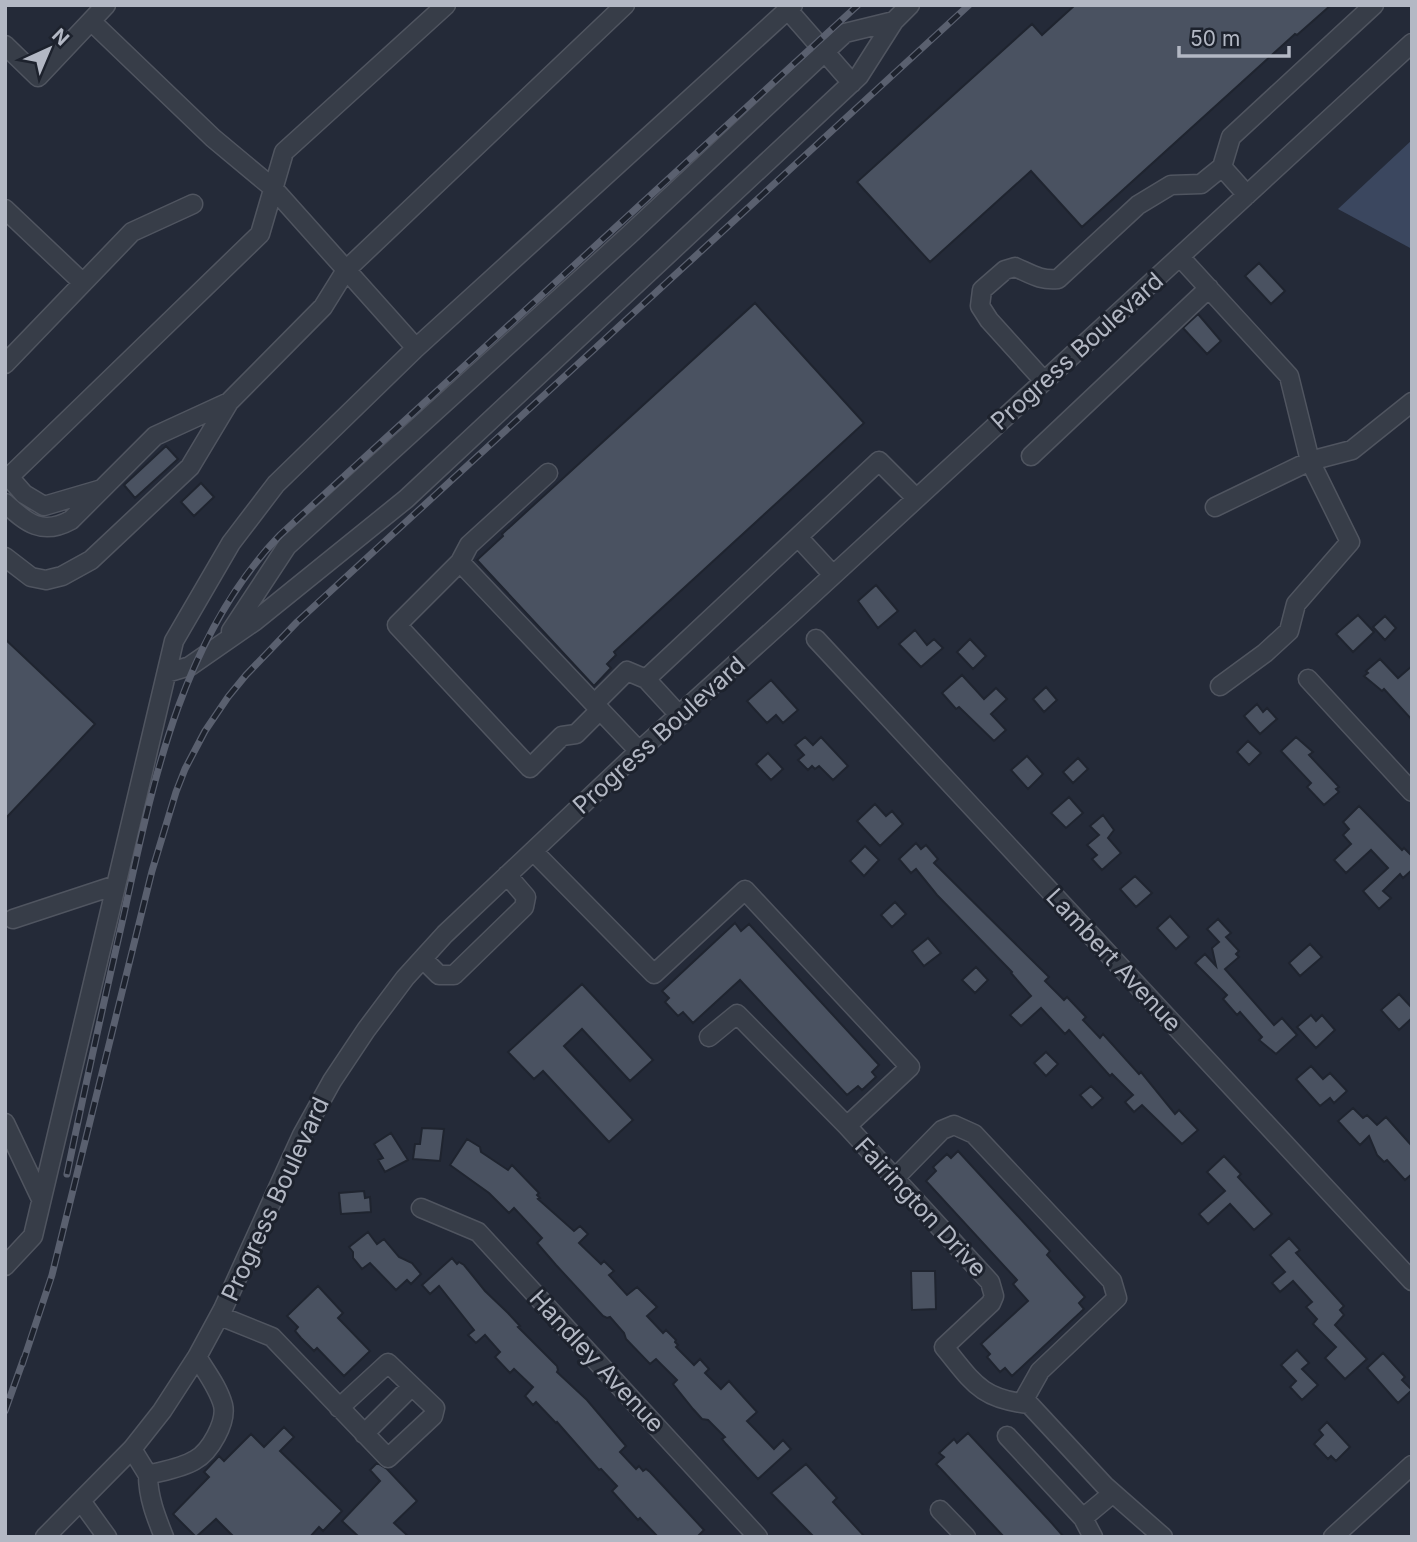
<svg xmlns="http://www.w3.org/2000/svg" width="1417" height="1542" viewBox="0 0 1417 1542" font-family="Inter,sans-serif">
<rect width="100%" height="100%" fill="#242a38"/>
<path fill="#3b475f" d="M 1412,140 L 1412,249 L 1338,209 Z"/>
<path fill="#4a5261" stroke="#1f242f" stroke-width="2" d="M 1075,5 L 1331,5 L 1297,35 L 1295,34 L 1082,227 L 1031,171 L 930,262 L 857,182 L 1032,24 L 1042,35 Z
M 1259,263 L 1285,291 L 1271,304 L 1245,276 Z
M 755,303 L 864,423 L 614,652 L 616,655 L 607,664 L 611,668 L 594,686 L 477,560 L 503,536 L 502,534 Z
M 1198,314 L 1221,341 L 1207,354 L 1183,328 Z
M 166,446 L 178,459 L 135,498 L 124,485 Z
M 201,483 L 214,497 L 194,516 L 181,502 Z
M 876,585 L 898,611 L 878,628 L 858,601 Z
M 1358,615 L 1374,632 L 1353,652 L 1336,634 Z
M 1385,616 L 1396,628 L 1385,640 L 1373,627 Z
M 915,630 L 927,645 L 934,639 L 943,648 L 921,667 L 899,644 Z
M 5,639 L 95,724 L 5,819 Z
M 970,639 L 986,656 L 973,669 L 957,652 Z
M 1380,659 L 1398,678 L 1412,666 L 1412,720 L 1384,689 L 1382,691 L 1364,676 L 1368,673 L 1366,671 Z
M 962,675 L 984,699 L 996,688 L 1007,699 L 991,714 L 1006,730 L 994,741 L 959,707 L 956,709 L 942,693 Z
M 771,680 L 798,710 L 783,723 L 776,715 L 767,723 L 747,701 Z
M 1046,687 L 1057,700 L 1044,712 L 1033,699 Z
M 1257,704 L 1263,712 L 1267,708 L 1277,719 L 1260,734 L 1244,716 Z
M 805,737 L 813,745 L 821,737 L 848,766 L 833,780 L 819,766 L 815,769 L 812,766 L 808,770 L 798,760 L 804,755 L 795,745 Z
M 1296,737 L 1313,752 L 1309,755 L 1339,787 L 1336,789 L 1339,792 L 1324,805 L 1307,787 L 1311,783 L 1281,751 Z
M 1248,741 L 1261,753 L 1249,765 L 1237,752 Z
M 768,753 L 783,769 L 771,780 L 756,764 Z
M 1027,756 L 1043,774 L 1028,789 L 1011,770 Z
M 1078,758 L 1088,769 L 1073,783 L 1063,772 Z
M 1069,797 L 1083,813 L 1066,828 L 1051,813 Z
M 875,804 L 886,816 L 892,811 L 903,824 L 880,846 L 857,821 Z
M 1359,806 L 1402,850 L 1404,848 L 1412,856 L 1412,870 L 1403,878 L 1400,874 L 1383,891 L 1391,898 L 1379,909 L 1363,891 L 1388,868 L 1371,850 L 1346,873 L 1334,860 L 1351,844 L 1343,835 L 1349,829 L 1343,822 Z
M 1103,815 L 1114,830 L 1108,838 L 1121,853 L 1102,870 L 1092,859 L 1097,855 L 1087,845 L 1099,835 L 1090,826 Z
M 916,843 L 921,849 L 926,845 L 938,859 L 934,863 L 1049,977 L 1045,981 L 1064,1000 L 1067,997 L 1086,1017 L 1083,1020 L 1100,1038 L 1103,1034 L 1139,1074 L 1141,1072 L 1175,1114 L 1179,1110 L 1198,1130 L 1182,1144 L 1142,1105 L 1134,1112 L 1125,1102 L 1133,1095 L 1112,1074 L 1110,1076 L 1069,1030 L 1065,1034 L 1041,1008 L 1021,1026 L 1010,1015 L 1031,996 L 1011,973 L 1012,972 L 937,895 L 916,869 L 911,873 L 899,859 Z
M 865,846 L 879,860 L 864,876 L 850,861 Z
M 1135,876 L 1152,893 L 1136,907 L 1120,889 Z
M 895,902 L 906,914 L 892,927 L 881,915 Z
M 1170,916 L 1189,937 L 1176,949 L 1157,928 Z
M 1218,919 L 1231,933 L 1226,937 L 1239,951 L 1236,954 L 1239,957 L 1225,969 L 1274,1025 L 1282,1018 L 1297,1035 L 1276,1054 L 1259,1040 L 1262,1037 L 1240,1012 L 1237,1015 L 1223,999 L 1227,995 L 1195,963 L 1205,954 L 1216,966 L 1212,948 L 1219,942 L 1207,929 Z
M 735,923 L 741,931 L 749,924 L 879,1065 L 872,1072 L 876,1077 L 862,1090 L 858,1086 L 847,1095 L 740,980 L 693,1023 L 683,1012 L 678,1016 L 665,1002 L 669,998 L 662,991 Z
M 928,938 L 941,953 L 924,966 L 912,951 Z
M 1310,944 L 1322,957 L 1300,976 L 1289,963 Z
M 976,967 L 988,980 L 975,993 L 962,980 Z
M 582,984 L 653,1060 L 630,1081 L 582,1029 L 564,1046 L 633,1120 L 609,1142 L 543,1071 L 534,1079 L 508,1052 Z
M 1399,994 L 1412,1008 L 1412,1018 L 1399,1030 L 1381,1010 Z
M 1311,1015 L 1316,1021 L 1322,1015 L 1335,1030 L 1316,1048 L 1297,1027 Z
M 1046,1052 L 1058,1064 L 1046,1076 L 1034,1063 Z
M 1311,1066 L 1323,1079 L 1330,1073 L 1347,1091 L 1334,1103 L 1330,1098 L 1320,1106 L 1296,1079 Z
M 1091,1086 L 1103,1098 L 1092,1108 L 1080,1095 Z
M 1353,1108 L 1363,1118 L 1367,1115 L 1377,1125 L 1386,1117 L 1412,1146 L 1412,1174 L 1405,1180 L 1387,1160 L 1384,1162 L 1377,1155 L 1369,1136 L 1360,1145 L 1338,1121 Z
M 422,1128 L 444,1129 L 440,1161 L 413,1159 L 415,1144 L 420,1144 Z
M 391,1133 L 408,1160 L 385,1172 L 378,1160 L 383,1158 L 374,1144 Z
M 467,1139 L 480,1147 L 481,1152 L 508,1170 L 512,1165 L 539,1193 L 537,1195 L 540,1198 L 538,1199 L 574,1231 L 580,1226 L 588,1234 L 579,1243 L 601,1264 L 604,1261 L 614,1271 L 609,1275 L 627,1295 L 637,1287 L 657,1307 L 647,1316 L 663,1333 L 666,1330 L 676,1340 L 675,1342 L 678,1345 L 676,1347 L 694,1365 L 700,1359 L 709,1369 L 705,1373 L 721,1389 L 729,1381 L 737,1390 L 757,1412 L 747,1421 L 774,1449 L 783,1440 L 791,1449 L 758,1479 L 726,1444 L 722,1439 L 725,1437 L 708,1420 L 702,1419 L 693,1409 L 673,1384 L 677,1380 L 656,1359 L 650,1364 L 626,1339 L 624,1333 L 610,1317 L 607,1318 L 603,1316 L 556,1265 L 537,1243 L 542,1238 L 514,1208 L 509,1213 L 489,1193 L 450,1165 Z
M 958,1151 L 1050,1251 L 1047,1255 L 1085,1297 L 1079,1303 L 1084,1309 L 1012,1376 L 1005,1368 L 1000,1372 L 987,1357 L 990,1354 L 981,1344 L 1028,1301 L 1013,1284 L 1017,1280 L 926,1181 L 936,1171 L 933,1167 L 947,1154 L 951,1158 Z
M 1224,1156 L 1241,1174 L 1238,1177 L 1272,1214 L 1254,1230 L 1230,1204 L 1208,1224 L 1199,1214 L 1225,1191 L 1207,1172 Z
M 364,1191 L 365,1198 L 370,1197 L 371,1212 L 341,1214 L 339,1193 Z
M 368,1232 L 377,1244 L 384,1239 L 399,1257 L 412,1263 L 421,1274 L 411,1284 L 407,1280 L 396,1290 L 370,1263 L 362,1269 L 353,1258 L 353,1252 L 349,1247 Z
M 1289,1238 L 1300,1250 L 1296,1253 L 1344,1306 L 1340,1310 L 1344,1315 L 1335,1325 L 1367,1359 L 1345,1379 L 1325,1358 L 1336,1347 L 1313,1324 L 1317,1319 L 1306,1307 L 1312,1302 L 1293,1281 L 1280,1292 L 1272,1283 L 1285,1272 L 1270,1255 Z
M 452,1258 L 457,1264 L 459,1262 L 464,1265 L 485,1291 L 508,1313 L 520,1326 L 518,1327 L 557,1366 L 558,1370 L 557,1372 L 587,1400 L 626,1446 L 620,1452 L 636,1469 L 639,1466 L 643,1471 L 646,1469 L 650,1472 L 704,1530 L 697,1537 L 658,1537 L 640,1518 L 638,1520 L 612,1491 L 617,1486 L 601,1469 L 599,1470 L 557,1422 L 556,1423 L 536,1402 L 533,1405 L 525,1396 L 533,1387 L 514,1369 L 510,1373 L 495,1357 L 500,1352 L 485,1335 L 476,1343 L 468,1335 L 474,1330 L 439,1286 L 430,1294 L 422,1285 Z
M 911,1271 L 935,1271 L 936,1309 L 912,1310 Z
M 318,1286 L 343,1313 L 338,1318 L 370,1351 L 344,1376 L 317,1348 L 314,1351 L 301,1338 L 295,1331 L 298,1327 L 287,1316 Z
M 1297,1350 L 1309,1363 L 1302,1369 L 1318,1385 L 1302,1400 L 1290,1387 L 1296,1381 L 1281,1365 Z
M 1383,1353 L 1405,1377 L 1402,1380 L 1412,1390 L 1398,1403 L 1367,1368 Z
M 1327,1422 L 1350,1447 L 1336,1461 L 1331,1456 L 1328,1459 L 1314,1444 L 1323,1435 L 1319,1430 Z
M 284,1427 L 294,1437 L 280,1451 L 342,1511 L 323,1531 L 319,1527 L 310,1537 L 234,1537 L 216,1519 L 196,1537 L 173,1514 L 209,1477 L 204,1472 L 219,1456 L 224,1461 L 251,1434 L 264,1447 Z
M 968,1433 L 1049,1520 L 1064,1537 L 1004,1537 L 941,1469 L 936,1464 L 944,1457 L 939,1453 L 954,1439 L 957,1443 Z
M 377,1463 L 387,1469 L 417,1501 L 394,1523 L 409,1537 L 359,1537 L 342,1521 L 380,1481 L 370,1470 Z
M 806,1464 L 837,1498 L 833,1502 L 865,1537 L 814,1537 L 771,1493 Z"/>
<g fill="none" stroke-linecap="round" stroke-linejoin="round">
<defs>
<path id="minor" d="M 788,10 L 852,83
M 5,45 L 38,77 L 106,5
M 1222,167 L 1247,195
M 5,209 L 83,283
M 1180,257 L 1289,376 L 1310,461 L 1215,507
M 416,348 L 793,5
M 5,364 L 132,232 L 193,204
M 1044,381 L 989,320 L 980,306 L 982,290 L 1005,270 L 1015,267 C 1031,274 1041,281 1058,279 L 1138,205 L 1171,185 L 1201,184 L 1222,167 L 1231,137 L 1374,5
M 1031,456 L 1209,288
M 102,489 L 44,506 L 24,494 L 9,477 L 260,234 L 284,152 L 446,5
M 5,503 C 27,523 42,536 71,520 L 155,436 L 229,402
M 798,537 L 833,575
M 5,557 L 31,577 L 46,580 L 62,576 L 91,560 L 190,467 L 229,402 L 323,307 L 346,270 L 625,5
M 460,562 L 469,545 L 548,473
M 231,631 L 287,546 L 629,235 L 845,33 L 894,21
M 816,639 L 1412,1281
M 167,673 L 190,666 L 255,621 L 406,499 L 859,76 L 894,21 L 910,5
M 1308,679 L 1412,792
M 1220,686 L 1265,653 L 1289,631 L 1296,604 L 1350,542 L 1310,461 L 1352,450 L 1412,402
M 594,704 L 627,671 L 646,679
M 600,710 L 576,734 L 562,736 L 530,768 L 397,625 L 460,562 L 639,751
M 680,716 L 646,679 L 879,461 L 916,498
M 533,851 L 654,974 L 745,890 L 910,1067 L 847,1126 L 990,1282 L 994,1296 L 991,1303 L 944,1347 C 973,1382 980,1399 1029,1404 L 1105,1486 L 1163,1537
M 13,919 L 116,885
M 423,959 L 439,975 L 454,975 L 524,907 L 526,897 L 507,875
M 709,1037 L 737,1014 L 847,1126
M 5,1123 L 41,1199
M 895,1178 L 942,1130 L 954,1125 L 974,1134 L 1112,1281 L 1117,1298 L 1040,1371 L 1022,1403
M 421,1208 L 478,1232 L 758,1537
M 5,1266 L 33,1236 L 174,641 L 231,543 L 276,484 L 416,348 L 273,188 L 213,138 L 91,21
M 220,1316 L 272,1337 L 388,1458 L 433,1416 L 435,1408 L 412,1386 L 364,1434
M 339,1408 L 388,1363 L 412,1386
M 1007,1436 L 1083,1518
M 132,1449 L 148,1475 C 163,1471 182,1468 195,1460 C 210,1452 227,1422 223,1405 C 218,1387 206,1372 197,1357
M 148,1475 C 148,1497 156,1517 164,1537
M 81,1501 L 107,1537
M 940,1510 L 966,1537
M 45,1537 L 132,1449 L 162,1411 L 197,1357 L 223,1309 L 302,1135 L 332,1081 L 366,1030 L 405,978 L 445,934 L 639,751 L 792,613 L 1412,43
M 1093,1537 L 1083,1518 L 1113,1493
M 1333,1537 L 1412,1465"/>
</defs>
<use href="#minor" stroke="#505560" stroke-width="21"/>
<use href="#minor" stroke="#373d48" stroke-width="18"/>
<defs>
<path id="rail" d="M 67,1174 C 85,1087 104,1001 124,914 C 153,781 182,637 280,535 L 858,5
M 22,1365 L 52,1275 L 152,871 L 176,792 L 185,769 L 205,731 L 228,697 L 246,675 L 297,622 L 969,5
M 5,1411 L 24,1358"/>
</defs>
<use href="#rail" stroke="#5a606f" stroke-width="7"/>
<use href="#rail" stroke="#1d222d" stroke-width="4.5" stroke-dasharray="13" stroke-linecap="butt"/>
</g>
<g text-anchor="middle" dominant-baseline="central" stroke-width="6" stroke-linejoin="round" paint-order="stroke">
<g font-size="24" fill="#b3b8c4" stroke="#1d222d">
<text transform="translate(1077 351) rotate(-42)">Progress Boulevard</text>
<text transform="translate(659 735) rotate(-42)">Progress Boulevard</text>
<text transform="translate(1114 960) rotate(47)">Lambert Avenue</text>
<text transform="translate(275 1199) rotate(-65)">Progress Boulevard</text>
<text transform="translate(921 1207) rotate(47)">Fairington Drive</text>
<text transform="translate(597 1361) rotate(47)">Handley Avenue</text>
</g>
</g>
<rect width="1417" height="1542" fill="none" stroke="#b3b8c4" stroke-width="14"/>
<g transform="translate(49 49) rotate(44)" stroke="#1d222d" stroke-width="5" paint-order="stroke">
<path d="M0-5L12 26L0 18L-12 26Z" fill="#b3b8c4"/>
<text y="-10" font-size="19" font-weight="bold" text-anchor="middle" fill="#b3b8c4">N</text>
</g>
<path d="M1179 46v10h110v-10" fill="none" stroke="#b3b8c4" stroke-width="3.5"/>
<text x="1190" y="46" font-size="21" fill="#b3b8c4" stroke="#1d222d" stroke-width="5" paint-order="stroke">50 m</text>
</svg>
